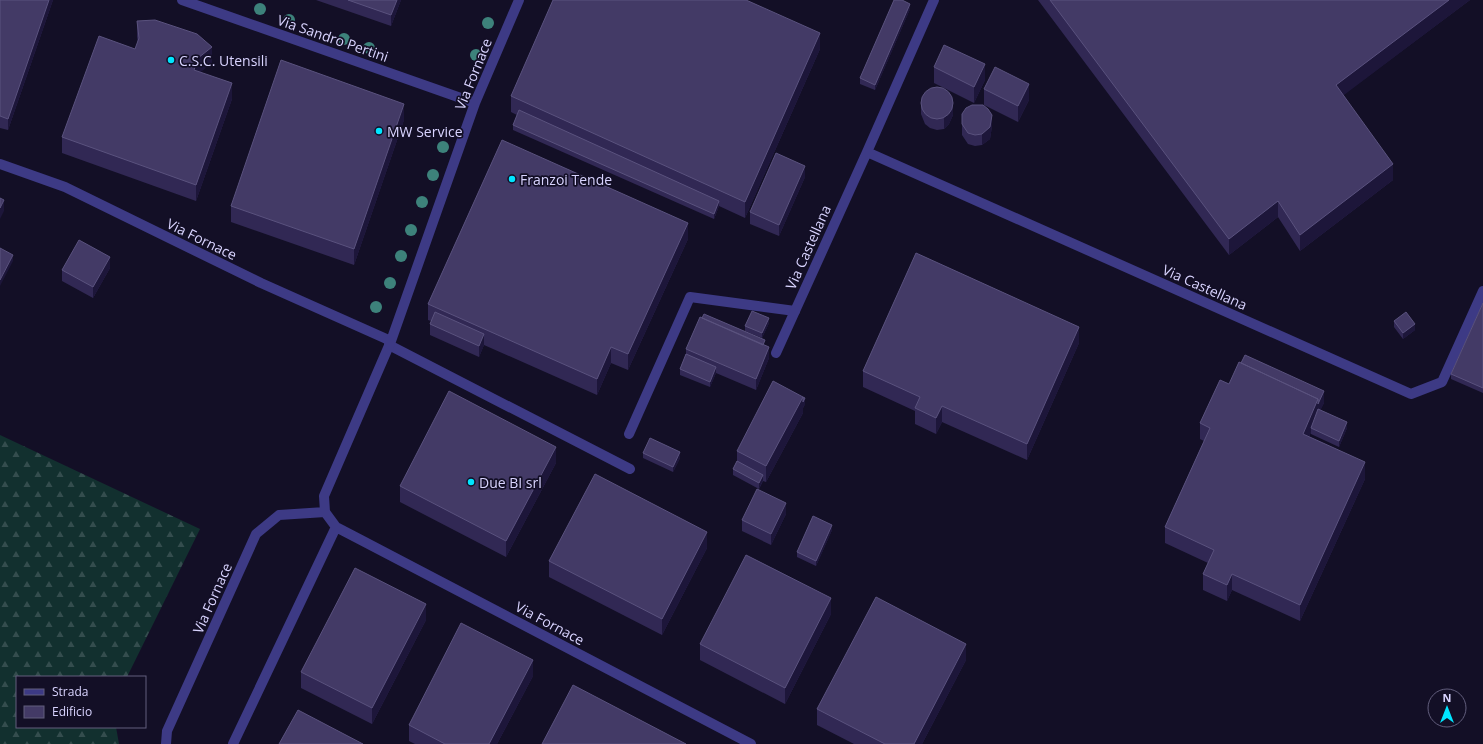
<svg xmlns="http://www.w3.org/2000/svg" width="1483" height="744" viewBox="0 0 1483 744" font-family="'Open Sans',sans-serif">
<defs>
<pattern id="forest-firs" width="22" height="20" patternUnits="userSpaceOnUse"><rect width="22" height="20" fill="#12302f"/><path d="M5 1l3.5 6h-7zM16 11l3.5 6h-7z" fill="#344d4e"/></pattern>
</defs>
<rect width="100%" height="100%" fill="#130f26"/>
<path fill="url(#forest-firs)" d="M 0,435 L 200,529 L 127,677 L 17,677 L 17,727 L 116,727 L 119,744 L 0,744 Z"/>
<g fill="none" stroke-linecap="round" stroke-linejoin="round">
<path stroke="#3d3a85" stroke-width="10" d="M 389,345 L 630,469
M 629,434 L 690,297 L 795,311"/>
<path stroke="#3d3a85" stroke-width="10" d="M 182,0 L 475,103
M 519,0 L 475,103 L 391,341 L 324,496 L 325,512 L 336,527 L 361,540 L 751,744
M 934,0 L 867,152 L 1411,394 L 1442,382 L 1483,291
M 0,164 L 65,187 L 261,283 L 391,341
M 776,353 L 867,152
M 166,744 L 167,731 L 256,534 L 279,515 L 325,512
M 233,744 L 336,527"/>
</g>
<g fill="#3d827b">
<circle cx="260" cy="9" r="6"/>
<circle cx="289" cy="20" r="6"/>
<circle cx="488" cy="23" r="6"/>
<circle cx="344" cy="39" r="6"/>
<circle cx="369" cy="48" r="6"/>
<circle cx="476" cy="55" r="6"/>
<circle cx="443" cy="147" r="6"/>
<circle cx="433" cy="175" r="6"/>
<circle cx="422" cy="202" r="6"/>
<circle cx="411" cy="230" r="6"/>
<circle cx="401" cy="256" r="6"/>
<circle cx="390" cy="283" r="6"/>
<circle cx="376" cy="307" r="6"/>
</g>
<path fill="#312854" d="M 0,0 L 53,0 L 8,130 L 0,128 Z
M 316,0 L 401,0 L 391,26 Z
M 1038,0 L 1470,0 L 1343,95 L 1393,180 L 1300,251 L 1278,217 L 1229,255 Z
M 910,9 L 875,90 L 860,84 L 860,78 Z
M 137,21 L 212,63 L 200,72 L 232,99 L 196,201 L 62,153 L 62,137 L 135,49 L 138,43 L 137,37 Z
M 820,49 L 745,218 L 719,206 L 714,219 L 513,130 L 513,125 L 517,115 L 511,112 L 511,96 Z
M 934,67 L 985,80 L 974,103 L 934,83 Z
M 984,89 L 1029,100 L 1018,122 L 984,105 Z
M 921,103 L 953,115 L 949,124 L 944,129 L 937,130 L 930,128 L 925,124 L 921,114 Z
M 962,114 L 992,126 L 990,139 L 982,145 L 975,146 L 968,144 L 962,135 Z
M 404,120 L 354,265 L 231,222 L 231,206 Z
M 805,177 L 779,236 L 750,224 L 750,212 Z
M 688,239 L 628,370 L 611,363 L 597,395 L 484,345 L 479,357 L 430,335 L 430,324 L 431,321 L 428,320 L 428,304 Z
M 110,268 L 93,298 L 62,281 L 62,270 Z
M 1483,303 L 1483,393 L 1451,379 L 1451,374 Z
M 1394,321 L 1415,330 L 1403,339 L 1394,327 Z
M 769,323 L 762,338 L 745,331 L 745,326 Z
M 1079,343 L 1027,460 L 942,422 L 936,434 L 915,424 L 915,411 L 863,387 L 863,371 Z
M 765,345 L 769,358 L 756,390 L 716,373 L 710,387 L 680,375 L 680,369 L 686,354 L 686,349 Z
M 1229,384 L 1324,403 L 1320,410 L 1347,428 L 1339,447 L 1311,434 L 1311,432 L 1309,437 L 1365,479 L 1300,621 L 1232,590 L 1227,601 L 1203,590 L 1203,574 L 1208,563 L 1165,543 L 1165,527 L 1204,441 L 1200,439 L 1200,423 Z
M 805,404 L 803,408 L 803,413 L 766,482 L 763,481 L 759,489 L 733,475 L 733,469 L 737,461 L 737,451 Z
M 643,453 L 680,458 L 673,472 L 643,458 Z
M 556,463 L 506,557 L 400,502 L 400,486 Z
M 786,514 L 771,545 L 742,531 L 742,520 Z
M 832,530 L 816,566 L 797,557 L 797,552 Z
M 707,548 L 662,635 L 549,577 L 549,561 Z
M 831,614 L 785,704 L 700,660 L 700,644 Z
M 426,620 L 372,724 L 301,688 L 301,672 Z
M 966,660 L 922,744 L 854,744 L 817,725 L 817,709 Z
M 533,676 L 497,744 L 415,744 L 409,741 L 409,725 Z"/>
<path fill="#1d163a" d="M 49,0 L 53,0 L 8,130 L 8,119 Z
M 397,0 L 401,0 L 391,26 L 391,15 Z
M 1449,0 L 1470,0 L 1336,101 L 1336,85 Z
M 910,4 L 910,9 L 875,90 L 875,85 Z
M 820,33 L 820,49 L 745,218 L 745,202 Z
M 212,47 L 212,63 L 198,74 L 194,70 L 198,58 Z
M 985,64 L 985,80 L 974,103 L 974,87 Z
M 232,83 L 232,99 L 196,201 L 196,185 Z
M 1029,84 L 1029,100 L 1018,122 L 1018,106 Z
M 404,104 L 404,120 L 354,265 L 354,249 Z
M 953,104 L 953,115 L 949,124 L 944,129 L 944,118 Z
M 992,115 L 992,126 L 990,139 L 982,145 L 982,134 Z
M 1393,164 L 1393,180 L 1300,251 L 1300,235 Z
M 805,166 L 805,177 L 779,236 L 779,225 Z
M 4,200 L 4,211 L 0,219 L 0,208 Z
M 719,201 L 719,206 L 714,219 L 714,214 Z
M 1278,201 L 1278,217 L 1229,255 L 1229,239 Z
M 688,223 L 688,239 L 628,370 L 628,354 Z
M 13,255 L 13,261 L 0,286 L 0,280 Z
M 110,257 L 110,268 L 93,298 L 93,287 Z
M 769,318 L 769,323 L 762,338 L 762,333 Z
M 1415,324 L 1415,330 L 1403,339 L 1403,333 Z
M 1079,327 L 1079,343 L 1027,460 L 1027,444 Z
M 484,334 L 484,345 L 479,357 L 479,346 Z
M 611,347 L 611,363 L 597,395 L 597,379 Z
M 769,347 L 769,358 L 756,390 L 756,379 Z
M 716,367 L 716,373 L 710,387 L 710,382 Z
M 1324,391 L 1324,403 L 1312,429 L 1311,428 L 1311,432 L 1303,450 L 1303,434 L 1318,399 Z
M 803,397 L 805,398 L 805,404 L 803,408 L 803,413 L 766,482 L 766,466 Z
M 942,406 L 942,422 L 936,434 L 936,418 Z
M 1347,422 L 1347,428 L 1339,447 L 1339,441 Z
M 556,447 L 556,463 L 506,557 L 506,541 Z
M 680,452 L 680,458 L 673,472 L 673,467 Z
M 1365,462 L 1365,479 L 1300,621 L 1300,605 Z
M 763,475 L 763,480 L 759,489 L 759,483 Z
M 786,503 L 786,514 L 771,545 L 771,534 Z
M 832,525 L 832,530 L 816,566 L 816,561 Z
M 707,532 L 707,548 L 662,635 L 662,619 Z
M 1232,574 L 1232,590 L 1227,601 L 1227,585 Z
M 831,598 L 831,614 L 785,704 L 785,688 Z
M 426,604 L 426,620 L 372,724 L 372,708 Z
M 966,644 L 966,660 L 922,744 L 914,744 Z
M 533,660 L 533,676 L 497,744 L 489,744 Z"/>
<path fill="#433a66" stroke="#5a527e" d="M 0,0 L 49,0 L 8,119 L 0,116 Z
M 348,0 L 397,0 L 391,15 Z
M 553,0 L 746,0 L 820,33 L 745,202 L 511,96 Z
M 894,0 L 902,0 L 910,4 L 875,85 L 860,78 Z
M 1050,0 L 1449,0 L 1336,85 L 1393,164 L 1300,235 L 1278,201 L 1229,239 Z
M 155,20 L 197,34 L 212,47 L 198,58 L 194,70 L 232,83 L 196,185 L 62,137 L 99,36 L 135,49 L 139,38 L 137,21 Z
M 944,45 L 985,64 L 974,87 L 934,67 Z
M 281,60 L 404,104 L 354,249 L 231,206 Z
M 995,67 L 1029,84 L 1018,106 L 984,89 Z
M921 103a16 16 0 1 1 32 0a16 16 0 1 1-32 0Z
M 972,105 L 983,105 L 988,109 L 992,115 L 990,127 L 982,134 L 975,135 L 968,133 L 962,124 L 962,114 L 966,108 Z
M 519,110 L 719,201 L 714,214 L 513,125 Z
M 502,140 L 688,223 L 628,354 L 611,347 L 597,379 L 428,304 Z
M 776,153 L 805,166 L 779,225 L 750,212 Z
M 0,198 L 4,200 L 0,208 Z
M 79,240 L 110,257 L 93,287 L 62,270 Z
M 0,248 L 13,255 L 0,280 Z
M 916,253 L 1079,327 L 1027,444 L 942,406 L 936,418 L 915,408 L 920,397 L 863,371 Z
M 1483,303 L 1483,388 L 1451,374 Z
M 752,311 L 769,318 L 762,333 L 745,326 Z
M 435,312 L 484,334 L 479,346 L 430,324 Z
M 1406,312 L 1415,324 L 1403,333 L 1394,321 Z
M 704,314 L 765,340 L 763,345 L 702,318 Z
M 700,317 L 769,347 L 756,379 L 686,349 Z
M 686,354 L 716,367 L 710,382 L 680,369 Z
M 1245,355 L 1324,391 L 1318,404 L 1318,399 L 1241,363 Z
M 1239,362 L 1318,399 L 1303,434 L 1365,462 L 1300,605 L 1232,574 L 1227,585 L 1203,574 L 1214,550 L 1165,527 L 1210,428 L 1200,423 L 1220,380 L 1229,384 Z
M 773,381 L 803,397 L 766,466 L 737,451 Z
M 449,391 L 556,447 L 506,541 L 400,486 Z
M 803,397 L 805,398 L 803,402 Z
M 1318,409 L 1347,422 L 1339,441 L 1311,428 Z
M 650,438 L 680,452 L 673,467 L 643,453 Z
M 737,461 L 763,475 L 759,483 L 733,469 Z
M 595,474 L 707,532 L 662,619 L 549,561 Z
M 757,489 L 786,503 L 771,534 L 742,520 Z
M 813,516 L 832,525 L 816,561 L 797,552 Z
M 746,555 L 831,598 L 785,688 L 700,644 Z
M 355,568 L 426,604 L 372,708 L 301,672 Z
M 876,597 L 966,644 L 914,744 L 885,744 L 817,709 Z
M 461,623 L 533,660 L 489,744 L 445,744 L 409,725 Z
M 573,685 L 686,744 L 542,744 Z
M 298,710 L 363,744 L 279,744 Z"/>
<g fill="#00e5ff" stroke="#130f26" stroke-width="1.5">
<circle cx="171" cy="60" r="4"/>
<circle cx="379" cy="131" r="4"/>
<circle cx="512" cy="179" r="4"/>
<circle cx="471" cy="482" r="4"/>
</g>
<g text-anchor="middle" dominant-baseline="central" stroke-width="3.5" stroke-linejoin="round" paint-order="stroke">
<g font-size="14" fill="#d9d4ff" stroke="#130f26">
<text transform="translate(333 38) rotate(19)">Via Sandro Pertini</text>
<text transform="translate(473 74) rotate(-68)">Via Fornace</text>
<text transform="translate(202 239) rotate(26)">Via Fornace</text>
<text transform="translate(808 247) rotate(-66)">Via Castellana</text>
<text transform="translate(1205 287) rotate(24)">Via Castellana</text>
<text transform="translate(212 598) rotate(-66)">Via Fornace</text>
<text transform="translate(550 623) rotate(28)">Via Fornace</text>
</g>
<g font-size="14" fill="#d9d4ff" stroke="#130f26" text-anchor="start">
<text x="179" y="60">C.S.C. Utensili</text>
<text x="387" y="131">MW Service</text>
<text x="520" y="179">Franzoi Tende</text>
<text x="479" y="482">Due BI srl</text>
</g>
</g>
<rect x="16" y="676" width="130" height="52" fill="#130f26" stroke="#625e7d"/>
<rect x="24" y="689" width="20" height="6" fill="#3d3a85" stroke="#625e7d"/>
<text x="52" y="696" font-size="12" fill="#d9d4ff">Strada</text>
<rect x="24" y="706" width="20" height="12" fill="#433a66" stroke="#625e7d"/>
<text x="52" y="716" font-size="12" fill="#d9d4ff">Edificio</text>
<g transform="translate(1447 708)"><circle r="19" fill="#130f26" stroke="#625e7d"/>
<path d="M0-3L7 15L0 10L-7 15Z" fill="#00e5ff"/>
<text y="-6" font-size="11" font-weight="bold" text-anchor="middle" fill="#d9d4ff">N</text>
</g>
</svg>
